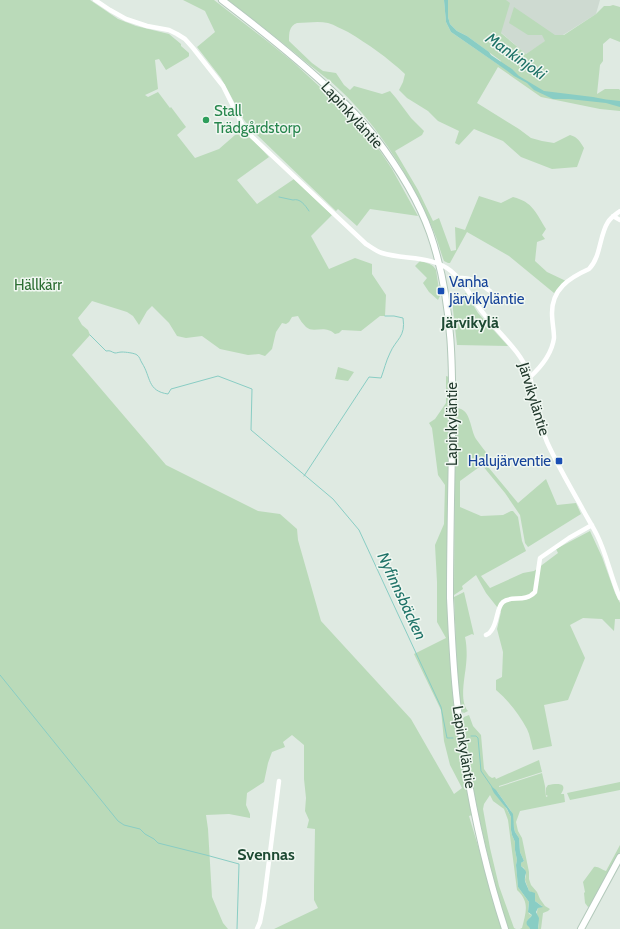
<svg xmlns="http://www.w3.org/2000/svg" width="620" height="929" viewBox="0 0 620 929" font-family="Cabin,sans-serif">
<rect width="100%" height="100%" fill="#dfeae2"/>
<path fill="#cedad1" d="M 492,0 L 600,0 L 596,14 L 563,35 L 555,35 L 526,54 L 483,17 Z"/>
<path fill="#badab9" d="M 0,0 L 90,0 L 118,19 L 136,26 L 169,34 L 181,44 L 181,46 L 189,53 L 189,56 L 188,57 L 166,70 L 159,59 L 155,60 L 158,89 L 145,95 L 148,97 L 158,92 L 170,108 L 171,107 L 186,127 L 177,135 L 195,158 L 219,149 L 243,128 L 247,134 L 269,157 L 237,180 L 257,204 L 294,179 L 332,215 L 311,236 L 329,269 L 355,258 L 372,264 L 372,274 L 386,295 L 385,316 L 380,316 L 361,331 L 342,330 L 339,333 L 335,334 C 324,324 314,334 306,327 C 303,324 300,320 298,316 L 292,317 L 289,322 L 286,324 L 282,323 L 276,332 L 272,349 L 265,356 L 259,354 L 248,355 L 220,349 L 202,336 L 186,338 L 177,336 L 169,323 L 152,306 L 147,311 L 139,325 L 133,316 L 127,312 L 92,301 L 78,318 L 82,325 L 88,330 L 90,335 L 72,355 L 166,465 L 258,511 L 280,514 L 297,529 L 298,540 L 321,621 L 411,719 L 454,794 L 462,788 L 450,765 L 444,741 L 441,710 L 414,654 L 446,638 L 437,622 L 437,582 L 435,545 L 444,524 L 445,485 L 438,475 L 432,428 L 429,423 L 435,419 L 446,403 L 446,376 L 449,377 L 447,579 L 448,619 L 454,703 L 458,741 L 472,815 L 469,816 L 503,929 L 274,929 L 318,908 L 314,900 L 314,886 L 315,829 L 307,828 L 309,820 L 305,811 L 306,798 L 304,779 L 304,745 L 292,735 L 283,742 L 285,747 L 272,752 L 268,763 L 264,782 L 247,793 L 246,805 L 250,814 L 250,818 L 229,814 L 206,815 L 208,829 L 212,897 L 223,923 L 228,929 L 0,929 Z
M 183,0 L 214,0 L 267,41 L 293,62 L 334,100 L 354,121 L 380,151 L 392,169 L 418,216 L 370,209 L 357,226 L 338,209 L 336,211 L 252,130 L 244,120 L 221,78 L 197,47 L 215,32 L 205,11 Z
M 228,0 L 444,0 L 446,22 L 451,32 L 499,65 L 501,61 L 467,36 L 457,31 L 450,24 L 448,17 L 448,0 L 506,0 L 510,3 L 501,33 L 526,54 L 545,41 L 542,35 L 528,35 L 509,23 L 514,7 L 555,35 L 564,35 L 596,14 L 604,6 L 610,6 L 613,5 L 620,7 L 620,42 L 610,38 L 603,44 L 603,61 L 600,65 L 597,94 L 605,89 L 619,89 L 620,90 L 620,111 L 600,109 L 541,97 L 498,67 L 477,103 L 519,129 L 531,138 L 542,141 L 554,143 L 570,135 C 578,137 580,142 584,148 L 577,167 L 552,169 L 521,157 L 503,141 L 474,129 L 459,145 L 455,143 L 459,131 L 438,121 L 428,111 L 407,98 L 399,90 L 403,82 L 405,74 C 388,58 368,44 348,32 C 341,29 335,25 328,23 C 318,21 307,23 297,23 C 289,26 289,33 289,41 L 312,63 L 323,71 L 336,73 L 344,85 L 350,90 L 354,86 L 382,94 L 390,91 L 396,98 L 411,118 L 424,131 L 422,135 L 395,151 L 418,190 L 433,221 L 439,218 L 451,251 L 456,250 L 455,227 L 465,230 L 479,196 L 501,203 L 513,197 C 533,202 536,213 546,229 L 542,235 L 545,239 L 537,242 L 535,261 L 547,272 L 566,281 L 558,288 L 554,293 L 509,256 L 467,232 L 450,263 L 448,263 L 444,261 C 440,251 438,241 434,232 C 415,184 378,125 340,90 C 330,80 318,72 307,63 C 281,41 255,21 228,0 Z
M 420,261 C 427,263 433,264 436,270 L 440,296 L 438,300 L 429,292 L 423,283 L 427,278 L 415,266 Z
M 466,293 L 478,313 L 508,346 L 457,345 L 452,301 Z
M 338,367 L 345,369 L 354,372 L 348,381 L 335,379 Z
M 457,408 C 471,409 470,429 476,439 C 480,445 485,450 489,457 L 484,462 L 518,503 L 546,479 L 557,505 L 576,503 L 581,514 L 528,547 L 525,543 L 520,515 L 505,493 L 482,465 L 460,481 L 460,507 L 481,516 L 503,515 L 511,511 L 513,511 L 518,517 L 522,541 L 526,551 L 481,576 L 490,588 L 523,573 L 534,571 L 558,553 L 556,549 L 590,531 L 602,557 L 615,593 L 620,603 L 620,619 L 615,619 L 614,631 L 602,619 L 583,618 L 570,625 L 585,658 L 568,700 L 544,705 L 552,746 L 533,750 C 531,743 530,735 527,729 C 519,714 508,700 496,690 L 496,680 L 502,677 L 503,652 L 497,629 L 501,612 L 486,593 L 476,575 L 462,586 L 463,589 L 454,595 L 455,411 Z
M 464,592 L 474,635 L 472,634 L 465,637 C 467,646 467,657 466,665 C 465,677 459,701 468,711 L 464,713 L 461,711 C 456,673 456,635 454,597 Z
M 469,715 L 473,726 L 481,735 L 484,769 L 489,776 L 492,778 L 495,777 L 496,779 L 539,760 L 542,772 L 499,786 L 499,787 L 542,773 L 545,786 L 546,797 L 548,796 L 546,795 L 546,788 L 548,785 C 555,784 569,781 561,794 L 564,794 L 565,802 L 520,811 L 516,822 L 518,831 L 522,838 L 529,872 L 529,879 L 531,885 L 537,892 L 540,899 L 545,906 L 550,909 L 548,911 L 543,913 L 541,929 L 538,929 C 540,922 535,915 538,908 L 542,906 L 535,901 C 535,896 534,893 529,891 L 525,880 L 526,874 L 524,868 L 521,866 L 521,863 L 524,861 L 520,852 L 519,838 L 515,832 L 514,828 L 511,811 L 496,790 L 511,817 L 511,830 L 512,835 L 515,842 L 515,850 L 517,860 L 516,865 L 518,887 L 529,902 L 528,910 L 529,914 L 532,915 L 527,921 L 530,929 L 520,929 L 522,928 C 526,912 530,902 517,890 L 508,820 L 504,809 L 493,801 L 490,795 L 484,804 L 483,809 L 490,848 L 499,886 L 514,928 L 516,929 L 509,929 L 507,926 C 487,859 472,791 462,721 L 464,717 Z
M 620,782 L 620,790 L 570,800 L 567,793 Z
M 620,845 L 620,852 L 593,903 L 590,906 L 588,907 L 585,903 L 584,893 L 585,892 L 583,882 L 594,867 C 598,866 602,870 606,871 Z"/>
<path fill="#89cdc4" d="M 444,0 L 448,0 L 448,17 L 450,24 L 457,31 L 467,36 L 489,52 L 491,55 L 512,69 L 519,76 L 544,91 L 593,97 C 601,99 611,100 620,101 L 620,107 L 606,103 L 569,99 L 553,99 L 534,90 L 527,83 L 514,76 L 506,70 L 451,32 L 446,22 Z
M 491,786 L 496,790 L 513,814 L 514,828 L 515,832 L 519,838 L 520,852 L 524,861 L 521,863 L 521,866 C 530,874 524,872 525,881 C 526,884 528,888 529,891 L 535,893 L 535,901 L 543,907 L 538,908 L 536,912 L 539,918 L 538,929 L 530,929 L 529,927 L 527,925 C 525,920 530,919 532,915 L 528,912 L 529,902 L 518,887 L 516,865 L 517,860 L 515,850 L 515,842 L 512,835 L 511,830 L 511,817 L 507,809 L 494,793 L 492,789 Z"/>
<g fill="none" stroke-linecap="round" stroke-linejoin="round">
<path stroke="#89cdc4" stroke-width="1" d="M 279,197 L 293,200 C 300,198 305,205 309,211
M 90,335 L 106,351 C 111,350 111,352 115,353 C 117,353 119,352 122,352 C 125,352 135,353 137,355 C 140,357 140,360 142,363 C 151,377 147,391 168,394 L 171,389 L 218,376 L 252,389 L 251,430 L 333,499 L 359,530 L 441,707 L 447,738 L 453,738
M 304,476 L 369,377 L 381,378 C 384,370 386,361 390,353 C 396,339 406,337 403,318 L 394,316 L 385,316
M 0,675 L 118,821 L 124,825 L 140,829 L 145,834 L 154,839 L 158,843 L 206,855 L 239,864 L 237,929
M 471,736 L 476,736 L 478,738 L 481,771 L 492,787"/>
<defs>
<path id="secondary" d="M 222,0 C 260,29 298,59 333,92 C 348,106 363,121 375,137 C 397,166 418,199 430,233 C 454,302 453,375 452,447 C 451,498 450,548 450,598 C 452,636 453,673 458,710 C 467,784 482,858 505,929
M 581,929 L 620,857"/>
</defs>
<use href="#secondary" stroke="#b3c9bb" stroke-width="8"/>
<path stroke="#fff" stroke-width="4.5" d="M 95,0 L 110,10 L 126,19 L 147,26 L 169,30 L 177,34 L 185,39 L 193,48 L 223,86 L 244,128 L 248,133 L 366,244 C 371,247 376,251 382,253 C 404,260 432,255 451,271 C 466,283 472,300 484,314 C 499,334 520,350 529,374 C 531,380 532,386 533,392 C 537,408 540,426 547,442 C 557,464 569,485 581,506 C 586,516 592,525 597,535 C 607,555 611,578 620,598
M 613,216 L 620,220
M 460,278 C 473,277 479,283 490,291
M 530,377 C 541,367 552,353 554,338 C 554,330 552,322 552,313 C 552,289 569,278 589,269 C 601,257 599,236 608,222 C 611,217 616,214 620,211
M 486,635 C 488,634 490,633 491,631 C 498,623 496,608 503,602 C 511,595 525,603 535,592 L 540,558 L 569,538 L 592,525
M 257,929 L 260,922 L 264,901 L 279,781"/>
<use href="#secondary" stroke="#fff" stroke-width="6"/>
</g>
<circle fill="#2e9e5b" stroke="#f0f7f1" stroke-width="1.5" cx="206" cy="120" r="4"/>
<g fill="#1a4fb4" stroke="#f0f7f1" stroke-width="1.5">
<rect x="437" y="287" width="8" height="8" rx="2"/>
<rect x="555" y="457" width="8" height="8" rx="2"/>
</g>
<g text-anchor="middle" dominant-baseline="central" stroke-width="3" stroke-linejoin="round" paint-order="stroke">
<g font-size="15" fill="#27864d" stroke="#f0f7f1" text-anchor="start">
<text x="214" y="111">Stall<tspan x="214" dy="17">Trädgårdstorp</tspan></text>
</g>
<g font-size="15" fill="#21392c" stroke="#f0f7f1">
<text transform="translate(352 115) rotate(48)">Lapinkyläntie</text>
<text transform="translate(534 399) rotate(73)">Järvikyläntie</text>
<text transform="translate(452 424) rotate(-90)">Lapinkyläntie</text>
<text transform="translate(464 747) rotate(81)">Lapinkyläntie</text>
</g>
<g font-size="15" fill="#164399" stroke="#f0f7f1" text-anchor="start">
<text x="449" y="282">Vanha<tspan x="449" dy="17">Järvikyläntie</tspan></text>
<text x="551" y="461" text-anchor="end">Halujärventie</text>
</g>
<g font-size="15" fill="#2d6e33" stroke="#f0f7f1">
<text x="38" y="285">Hällkärr</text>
</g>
<g font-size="16" font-style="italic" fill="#1e7267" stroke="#f0f7f1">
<text transform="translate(516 56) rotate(35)">Mankinjoki</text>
<text transform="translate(402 596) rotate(65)">Nyfinnsbäcken</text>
</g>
<g font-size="16" font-weight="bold" fill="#1e4a33" stroke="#f0f7f1">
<text x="470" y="322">Järvikylä</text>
<text x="266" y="854">Svennas</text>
</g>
</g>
</svg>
